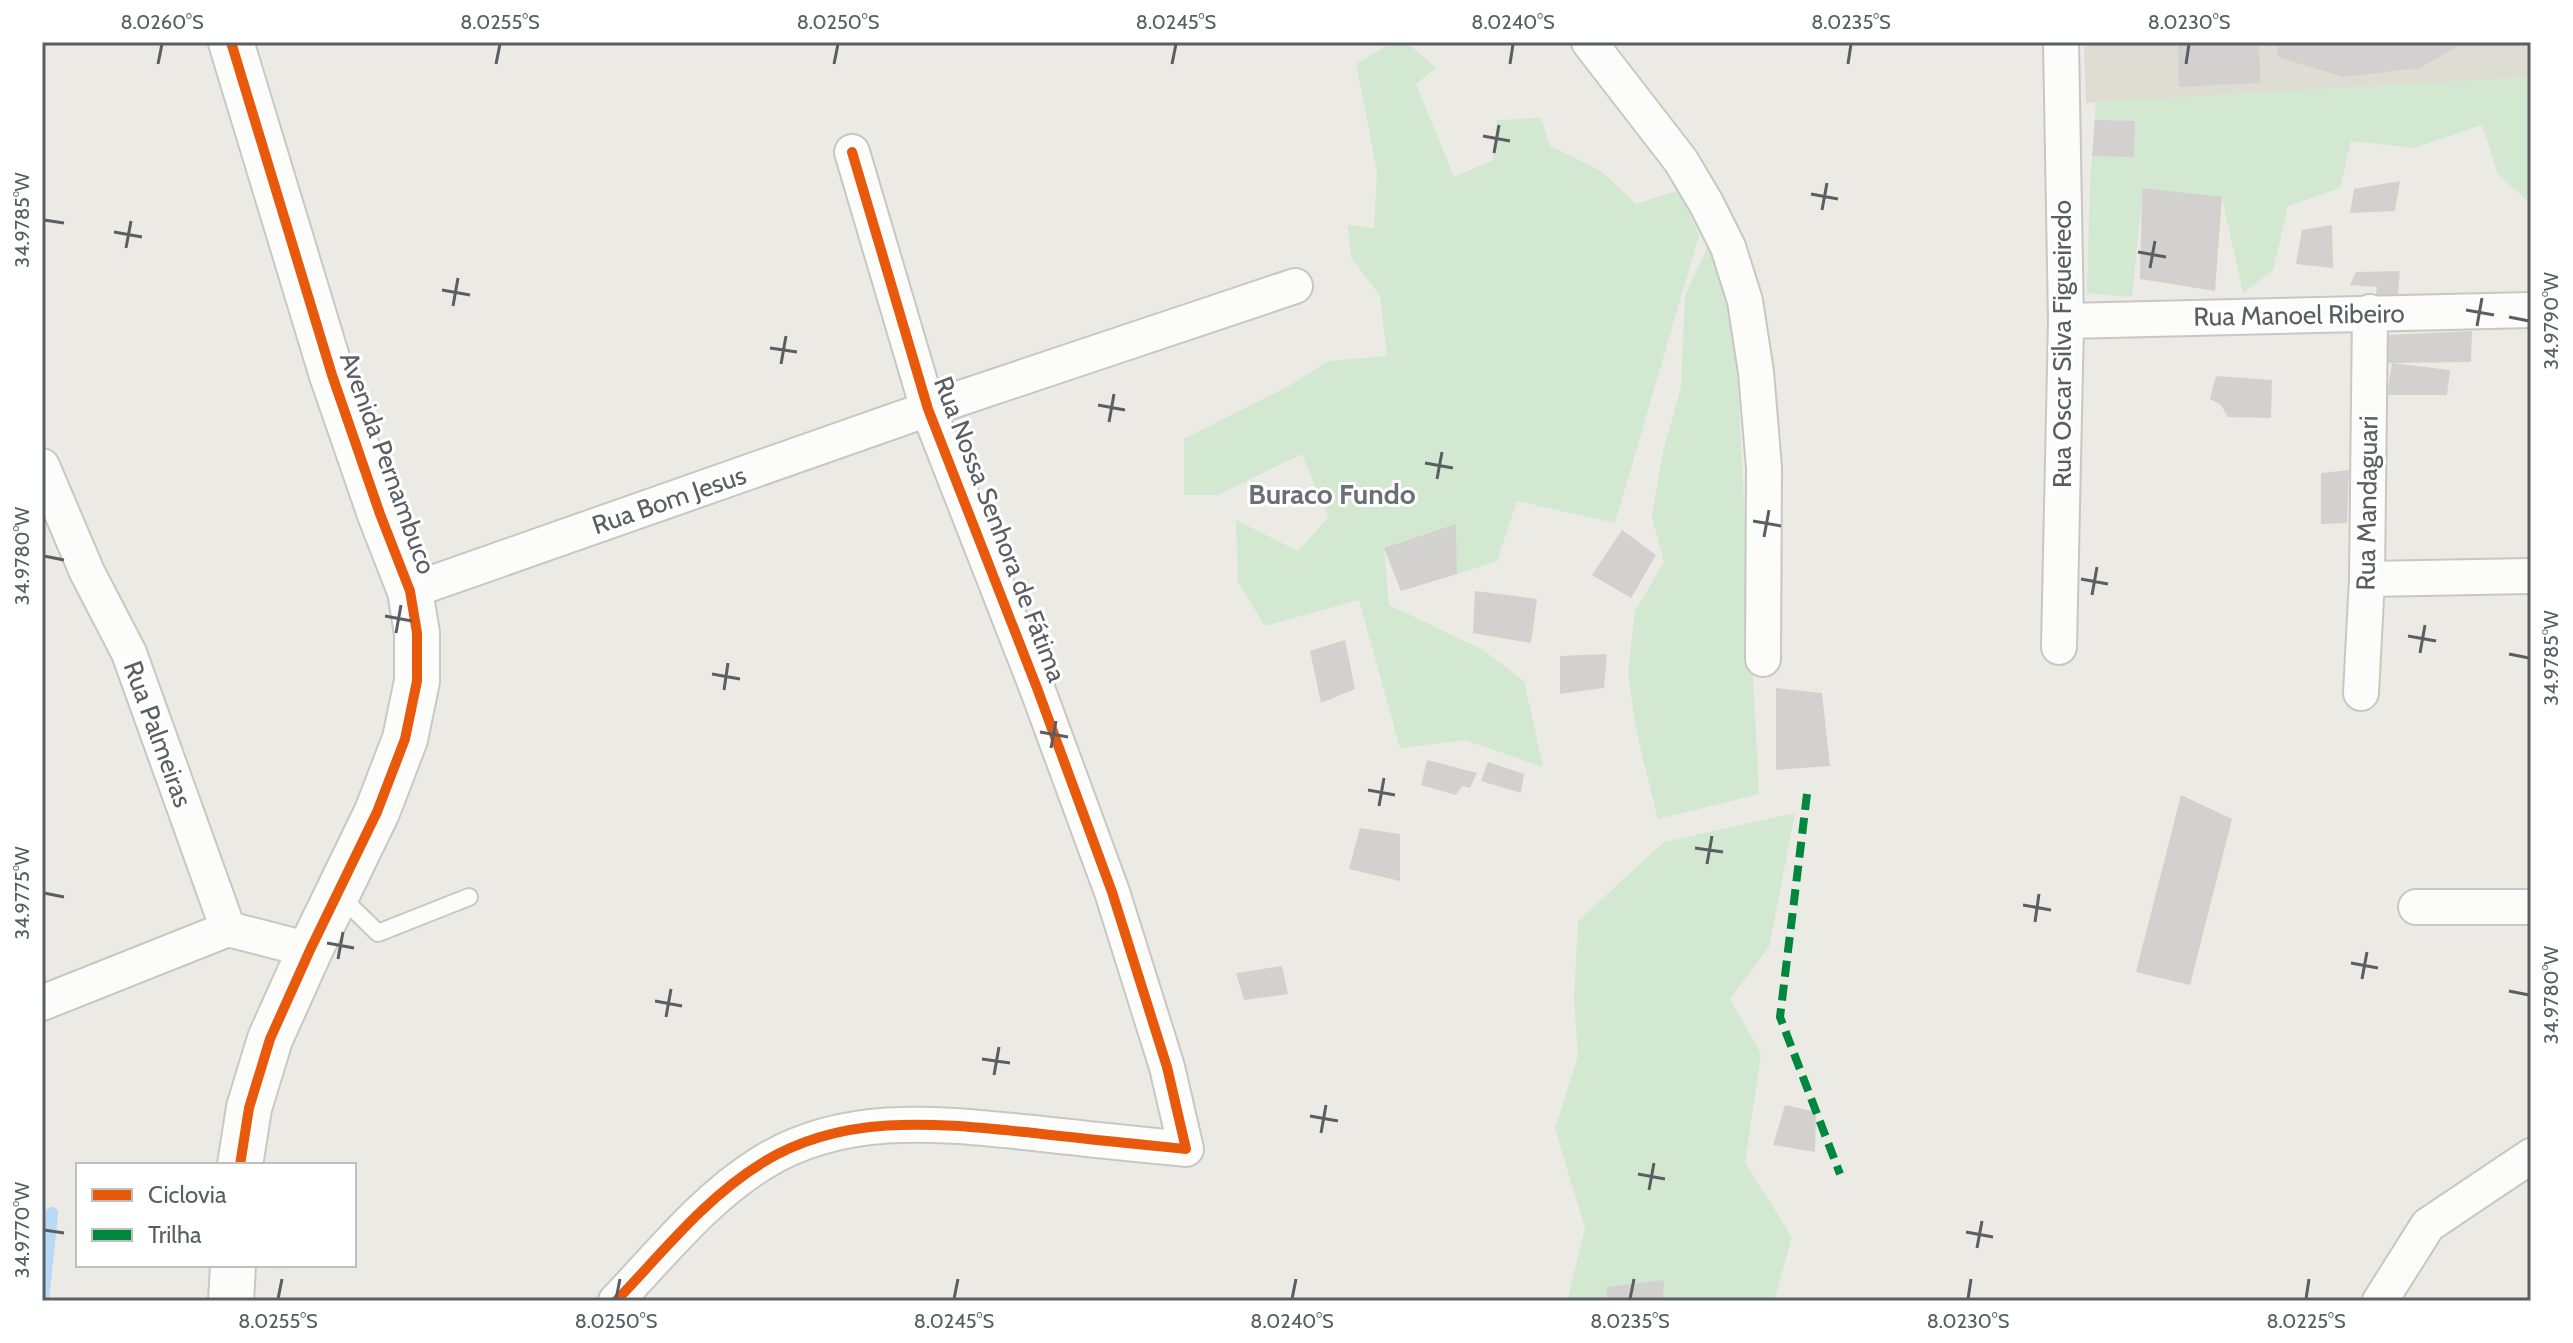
<svg xmlns="http://www.w3.org/2000/svg" width="2573" height="1343" viewBox="0 0 2573 1343" font-family="Cabin,sans-serif">
<rect width="100%" height="100%" fill="#ebeae5"/>
<path fill="#deddd4" d="M 2084,42 L 2531,42 L 2531,80 L 2086,103 Z"/>
<path fill="#d2e8d0" d="M 1393,42 L 1406,42 L 1436,68 L 1416,84 L 1454,177 L 1493,160 L 1497,120 L 1541,118 L 1550,146 L 1601,171 L 1636,204 L 1679,190 L 1699,235 L 1615,523 L 1517,501 L 1497,561 L 1457,574 L 1456,525 L 1384,548 L 1389,605 L 1483,650 L 1524,681 L 1543,767 L 1465,740 L 1400,748 L 1359,600 L 1265,626 L 1238,582 L 1236,520 L 1298,551 L 1328,518 L 1302,454 L 1218,495 L 1184,495 L 1184,439 L 1289,386 L 1328,361 L 1387,356 L 1380,296 L 1351,257 L 1348,225 L 1374,228 L 1377,171 L 1356,64 Z
M 2531,77 L 2530,203 L 2498,175 L 2482,125 L 2414,148 L 2351,141 L 2340,188 L 2288,206 L 2273,270 L 2243,293 L 2222,198 L 2143,188 L 2132,297 L 2087,293 L 2090,184 L 2096,102 Z
M 1711,240 L 1734,307 L 1759,794 L 1658,819 L 1636,730 L 1628,672 L 1635,611 L 1664,562 L 1652,516 L 1663,452 L 1681,387 L 1685,296 Z
M 1795,813 L 1769,947 L 1730,999 L 1761,1054 L 1745,1163 L 1792,1237 L 1774,1301 L 1567,1301 L 1585,1228 L 1555,1128 L 1578,1056 L 1574,999 L 1578,921 L 1664,842 Z"/>
<g fill="none" stroke-linecap="round" stroke-linejoin="round">
<path stroke="#b7d9f7" stroke-width="12" d="M 43,1301 L 52,1213"/>
</g>
<path fill="#d2d1cf" d="M 2178,42 L 2259,42 L 2260,83 L 2179,87 Z
M 2277,42 L 2465,42 L 2420,68 L 2343,77 L 2278,57 Z
M 2095,120 L 2135,121 L 2134,157 L 2092,156 Z
M 2400,181 L 2395,211 L 2350,213 L 2354,189 Z
M 2142,188 L 2222,197 L 2215,291 L 2140,279 Z
M 2332,225 L 2333,268 L 2296,264 L 2302,230 Z
M 2400,271 L 2397,304 L 2374,304 L 2377,287 L 2350,285 L 2356,272 Z
M 2472,331 L 2471,362 L 2392,363 L 2450,370 L 2447,395 L 2387,395 L 2392,363 L 2382,362 L 2388,335 Z
M 2216,376 L 2272,380 L 2271,418 L 2228,417 L 2221,405 L 2210,399 Z
M 2349,470 L 2347,523 L 2321,524 L 2321,473 Z
M 1456,524 L 1457,574 L 1401,591 L 1384,548 Z
M 1622,530 L 1656,555 L 1631,598 L 1592,575 Z
M 1475,591 L 1537,599 L 1531,643 L 1473,633 Z
M 1345,640 L 1355,689 L 1321,703 L 1310,651 Z
M 1607,654 L 1604,688 L 1560,694 L 1560,656 Z
M 1776,688 L 1822,693 L 1830,766 L 1776,770 Z
M 1427,760 L 1477,773 L 1470,788 L 1462,786 L 1456,795 L 1421,785 Z
M 1488,762 L 1524,774 L 1521,793 L 1481,781 Z
M 2181,795 L 2232,819 L 2190,985 L 2136,972 Z
M 1360,828 L 1400,834 L 1400,881 L 1349,869 Z
M 1282,966 L 1288,994 L 1244,1000 L 1236,973 Z
M 1785,1105 L 1816,1112 L 1815,1152 L 1773,1145 Z
M 1664,1280 L 1663,1301 L 1606,1301 L 1607,1287 Z"/>
<g fill="none" stroke-linecap="round" stroke-linejoin="round">
<defs>
<path id="lane" d="M 339,895 L 378,933 L 469,897"/>
<path id="street" d="M 1589,42 L 1681,161 L 1706,203 L 1728,247 L 1745,301 L 1756,372 L 1764,468 L 1763,659
M 2066,321 L 2531,310
M 42,466 L 87,572 L 129,653 L 228,929 L 310,950
M 2367,579 L 2531,576
M 410,591 L 928,409 L 1295,286
M 2059,647 L 2066,321 L 2061,42
M 2361,693 L 2367,579 L 2370,312
M 2416,907 L 2531,907
M 42,1003 L 228,929
M 616,1301 C 662,1253 705,1198 762,1163 C 845,1111 942,1124 1034,1133 C 1085,1139 1136,1144 1186,1149 L 1167,1067 L 1112,892 L 1037,688 L 928,409 L 852,152
M 2380,1301 L 2428,1225 L 2531,1156"/>
<path id="secondary" d="M 231,42 L 332,375 L 380,514 L 410,591 L 417,633 L 417,681 L 405,739 L 377,812 L 310,950 L 270,1039 L 249,1108 L 240,1165
M 231,1301 L 233,1265"/>
</defs>
<use href="#lane" stroke="#c7c7c5" stroke-width="20"/>
<use href="#street" stroke="#c7c7c5" stroke-width="38"/>
<use href="#secondary" stroke="#c7c8c7" stroke-width="48"/>
<use href="#lane" stroke="#fcfcfb" stroke-width="16"/>
<use href="#street" stroke="#fcfcfb" stroke-width="34"/>
<use href="#secondary" stroke="#fcfcfb" stroke-width="44"/>
<path stroke="#00873e" stroke-width="8" stroke-dasharray="16 8" stroke-linecap="butt" d="M 1807,794 L 1780,1017 L 1840,1174"/>
<defs>
<path id="cycleway" d="M 231,42 L 332,375 L 380,514 L 410,591 L 417,633 L 417,681 L 405,739 L 377,812 L 310,950 L 270,1039 L 249,1108 L 240,1165
M 616,1301 C 662,1253 705,1198 762,1163 C 845,1111 942,1124 1034,1133 C 1085,1139 1136,1144 1186,1149 L 1167,1067 L 1112,892 L 1037,688 L 928,409 L 852,152"/>
</defs>
<use href="#cycleway" stroke="#fff" stroke-width="15"/>
<use href="#cycleway" stroke="#e8590c" stroke-width="10"/>
</g>
<path fill="none" stroke="#5a5e63" stroke-width="3" d="M 158,64 L 162,44M 496,64 L 500,44M 834,64 L 838,44M 1172,64 L 1176,44M 1510,64 L 1513,44M 1848,64 L 1851,44M 2186,64 L 2189,44M 1483,136 L 1510,141M 1494,153 L 1499,125M 1811,194 L 1838,199M 1822,210 L 1827,183M 44,220 L 64,223M 114,232 L 142,237M 126,248 L 131,221M 2138,252 L 2166,257M 2150,268 L 2155,241M 442,290 L 470,295M 453,306 L 458,278M 2466,310 L 2494,315M 2509,317 L 2529,321M 2477,326 L 2482,298M 770,348 L 797,352M 781,364 L 786,336M 1098,405 L 1125,410M 1109,422 L 1114,394M 1425,463 L 1453,468M 1437,479 L 1442,452M 1753,521 L 1781,526M 1764,537 L 1769,510M 44,556 L 64,560M 2081,579 L 2108,584M 2092,595 L 2097,567M 385,616 L 412,621M 396,633 L 401,605M 2408,636 L 2436,641M 2420,653 L 2425,625M 2509,654 L 2529,658M 712,674 L 740,679M 724,690 L 728,663M 1040,732 L 1068,737M 1051,748 L 1056,721M 1368,790 L 1395,795M 1379,806 L 1384,778M 1695,848 L 1723,852M 1707,864 L 1712,836M 44,893 L 64,897M 2023,905 L 2051,910M 2035,922 L 2039,894M 327,943 L 354,948M 338,959 L 343,932M 2351,963 L 2378,968M 2362,979 L 2367,952M 2509,991 L 2529,995M 655,1001 L 682,1006M 666,1017 L 671,989M 982,1059 L 1010,1063M 994,1075 L 999,1047M 1310,1116 L 1338,1121M 1321,1133 L 1326,1105M 1638,1174 L 1665,1179M 1649,1190 L 1654,1163M 44,1230 L 64,1233M 1966,1232 L 1993,1237M 1977,1248 L 1982,1221M 278,1299 L 282,1279M 616,1299 L 620,1279M 954,1299 L 958,1279M 1292,1299 L 1296,1279M 1630,1299 L 1634,1279M 1968,1299 L 1971,1279M 2306,1299 L 2309,1279"/>
<g text-anchor="middle" dominant-baseline="central" stroke-width="6" stroke-linejoin="round" paint-order="stroke">
<g font-size="26" fill="#5a5e63" stroke="#fff">
<text transform="translate(2299 315) rotate(-1)">Rua Manoel Ribeiro</text>
<text transform="translate(2062 344) rotate(-90)">Rua Oscar Silva Figueiredo</text>
<text transform="translate(388 463) rotate(70)">Avenida Pernambuco</text>
<text transform="translate(669 500) rotate(-19)">Rua Bom Jesus</text>
<text transform="translate(2367 503) rotate(-89)">Rua Mandaguari</text>
<text transform="translate(1000 529) rotate(69)">Rua Nossa Senhora de Fátima</text>
<text transform="translate(158 734) rotate(70)">Rua Palmeiras</text>
</g>
<g font-size="28" font-weight="bold" fill="#6b7075" stroke="#fff">
<text x="1332" y="494">Buraco Fundo</text>
</g>
</g>
<rect width="2573" height="1343" fill="none" stroke="#ffffff" stroke-width="88"/>
<rect x="76" y="1163" width="280" height="104" fill="#ffffff" stroke="#bdbfc1" stroke-width="2"/>
<rect x="92" y="1189" width="40" height="12" fill="#e8590c" stroke="#bdbfc1" stroke-width="2"/>
<text x="148" y="1203" font-size="24" fill="#5a5e63">Ciclovia</text>
<rect x="92" y="1229" width="40" height="12" fill="#00873e" stroke="#bdbfc1" stroke-width="2"/>
<text x="148" y="1243" font-size="24" fill="#5a5e63">Trilha</text>
<rect x="44" y="44" width="2485" height="1255" fill="none" stroke="#5a5e63" stroke-width="3"/>
<g font-size="20" text-anchor="middle" fill="#5a5e63">
<text x="162" y="29">8.0260°S</text>
<text x="500" y="29">8.0255°S</text>
<text x="838" y="29">8.0250°S</text>
<text x="1176" y="29">8.0245°S</text>
<text x="1513" y="29">8.0240°S</text>
<text x="1851" y="29">8.0235°S</text>
<text x="2189" y="29">8.0230°S</text>
<text transform="translate(22 220) rotate(-90)" y="7">34.9785°W</text>
<text transform="translate(2551 321) rotate(-90)" y="7">34.9790°W</text>
<text transform="translate(22 556) rotate(-90)" y="7">34.9780°W</text>
<text transform="translate(2551 658) rotate(-90)" y="7">34.9785°W</text>
<text transform="translate(22 893) rotate(-90)" y="7">34.9775°W</text>
<text transform="translate(2551 995) rotate(-90)" y="7">34.9780°W</text>
<text transform="translate(22 1230) rotate(-90)" y="7">34.9770°W</text>
<text x="278" y="1328">8.0255°S</text>
<text x="616" y="1328">8.0250°S</text>
<text x="954" y="1328">8.0245°S</text>
<text x="1292" y="1328">8.0240°S</text>
<text x="1630" y="1328">8.0235°S</text>
<text x="1968" y="1328">8.0230°S</text>
<text x="2306" y="1328">8.0225°S</text>
</g>
</svg>
